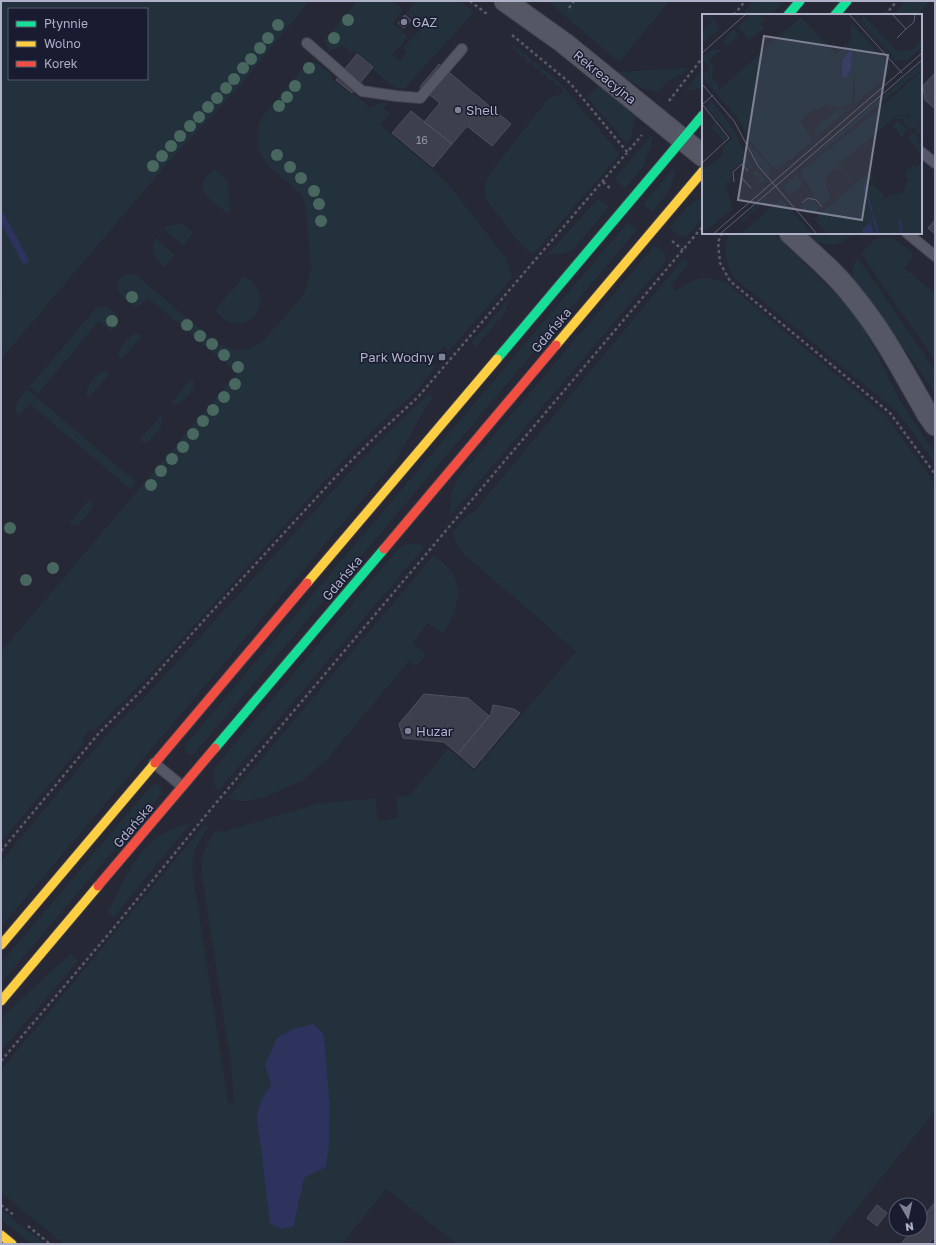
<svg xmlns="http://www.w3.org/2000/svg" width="936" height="1245" viewBox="0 0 936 1245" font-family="'Golos Text',sans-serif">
<rect width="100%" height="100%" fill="#262836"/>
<path fill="#23313c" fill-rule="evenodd" d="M 1,1 L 309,1 L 239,87 L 172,158 L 1,359 L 1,288 L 4,289 L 1,285 ZM 9,9 L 147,9 L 147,79 L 9,79 Z
M 357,1 L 393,1 L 403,10 L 393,23 L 408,37 L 392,55 L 400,61 L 407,52 L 403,48 L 422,28 L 406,13 L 415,2 L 414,1 L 459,1 L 472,10 L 471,15 L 405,88 C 393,92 381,76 373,69 L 374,67 L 355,51 L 352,53 L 343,45 L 328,52 L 325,40 Z
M 547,1 L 670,1 L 619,62 Z
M 753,1 L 784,1 L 772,15 L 742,15 Z
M 905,1 L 929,1 L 917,15 L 893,15 Z
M 510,42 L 560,83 L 620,154 L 533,254 L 522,246 L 487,201 C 483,192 484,185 488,176 L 548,99 L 563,93 L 560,86 L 557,87 L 553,80 L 549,81 L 546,74 L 542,75 L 539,68 L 535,69 L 532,61 L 528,63 L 524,55 L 520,57 L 517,49 L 514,50 Z
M 311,62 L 318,64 L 333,76 L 331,78 L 352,95 L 354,94 L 370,108 L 389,100 L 383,108 L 390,113 L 380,125 L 432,169 L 449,185 L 506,258 L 512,278 L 449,351 L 444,346 L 430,362 L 436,367 L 415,392 L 372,431 L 339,465 L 148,676 L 94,731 L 90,729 L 82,740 L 84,743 L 1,842 L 1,652 L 237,373 L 148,298 L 139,306 C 134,307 132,305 128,302 C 125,299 121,296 119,293 C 112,281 125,271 136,275 L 218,344 L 234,350 L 245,350 L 255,346 L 263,341 L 299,300 L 305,291 L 311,269 L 305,204 L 301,194 L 267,165 L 258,149 L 257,140 L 259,123 L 263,116 L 307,63 Z
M 688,68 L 682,74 L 667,82 L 658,92 L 644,89 L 615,72 Z
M 700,72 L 703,72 L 703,88 L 685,91 Z
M 599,85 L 637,117 C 630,125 635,134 627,144 L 587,97 Z
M 652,135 L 652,142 L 643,167 L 625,189 L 616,181 L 615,178 Z
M 214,169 L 228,181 L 230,214 L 227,213 C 220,207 197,193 203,182 C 205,177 210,173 214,169 Z
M 673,169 L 675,171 C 674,188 662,200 652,212 L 643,204 Z
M 703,196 L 703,217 L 686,237 L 680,237 L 670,227 L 687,207 Z
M 597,200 L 603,201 L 609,207 L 574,249 L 565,253 L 547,255 Z
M 628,222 L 637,230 L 194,754 L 189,755 C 185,752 184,748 186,744 Z
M 180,224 L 186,226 L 193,233 L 183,246 L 163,228 L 171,225 Z
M 729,233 L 773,233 L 844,302 L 852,311 L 866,332 L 898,397 L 911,418 L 935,453 L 935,464 L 905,422 L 895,410 L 736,279 C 724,265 723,250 729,233 Z
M 804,233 L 853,233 C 838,251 819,246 804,233 Z
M 884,237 C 896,237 903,245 912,253 L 912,257 L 904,268 L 935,293 L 935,361 L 861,254 L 874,240 Z
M 155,238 L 175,255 L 164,267 C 154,260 150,250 155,238 Z
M 655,245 L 665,254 L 666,261 L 450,516 L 451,495 L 457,479 Z
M 684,258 L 689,263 L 671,285 L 675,291 C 698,277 700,274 726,283 L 886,416 L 935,483 L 935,1111 L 828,1244 L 457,1244 L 386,1189 L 342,1244 L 64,1244 L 1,1193 L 1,1069 L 41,1022 L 204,825 L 209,826 C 196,846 191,851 193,876 L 228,1103 L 234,1103 L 231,1065 L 202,875 C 201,853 205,847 217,830 L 223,832 L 316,804 L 376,798 L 378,821 L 398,818 L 396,797 L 409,796 L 448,749 L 474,771 L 576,651 L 466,556 L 456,543 L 452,533 L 470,512 L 473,513 ZM 314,1024 L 324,1035 L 328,1093 L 329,1146 L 326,1167 L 304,1178 L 294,1226 L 261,1101 L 271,1084 Z
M 858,258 L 935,370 L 935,393 L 870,300 L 854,280 C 850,271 853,265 858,258 Z
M 244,276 C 286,300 240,346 215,310 Z
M 510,298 L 503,315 L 476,347 L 471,343 Z
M 103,306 C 113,308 120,316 117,327 L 111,331 L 99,321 L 38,394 L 29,387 L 96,308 Z
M 136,333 L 140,334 L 141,337 L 122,359 L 119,358 L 118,354 C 120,346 129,336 136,333 Z
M 104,371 L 108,371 L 109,375 L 90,396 L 87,396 L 86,392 C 88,384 97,373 104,371 Z
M 191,379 L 194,381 L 194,389 L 180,404 L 173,404 L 172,402 Z
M 27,389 L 136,482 L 130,489 L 30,404 L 20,415 L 17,415 C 12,404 20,398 27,389 Z
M 429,394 L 433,398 L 426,407 L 396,460 L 1,927 L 1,861 L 105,737 L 145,697 L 348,474 L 381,439 Z
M 159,417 L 162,417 C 165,427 155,435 148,442 L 141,442 L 140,439 Z
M 89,500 L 92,502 L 92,509 L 78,525 L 72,526 L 70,524 L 70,522 Z
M 412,543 L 425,546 L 218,791 C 213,783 211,775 216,766 L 398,549 L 404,545 Z
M 434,555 C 441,561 451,569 455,578 C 463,598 453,617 443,634 L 428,623 L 413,643 L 426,655 L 416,666 L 410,660 L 328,758 L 302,781 L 262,798 L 247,801 L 237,801 L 228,798 Z
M 154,784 L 157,784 L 161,787 L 162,794 L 1,983 L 1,963 L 151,786 Z
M 190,824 L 142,882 L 114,918 L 106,911 L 111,906 C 128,870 146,831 190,824 Z
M 70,954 L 78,961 L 1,1051 L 1,1020 L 8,1011 Z
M 1,1209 L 45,1244 L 31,1244 L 1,1220 Z"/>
<path fill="#2d335c" d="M 314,1024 L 324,1035 L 330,1109 L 329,1146 L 326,1167 L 304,1178 L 294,1226 L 281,1229 L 270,1223 L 257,1116 L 261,1101 L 271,1084 L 265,1065 L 277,1038 L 293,1029 Z"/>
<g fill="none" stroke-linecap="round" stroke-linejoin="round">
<path stroke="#2d335c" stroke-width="7" d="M 1,216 L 25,260"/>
</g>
<path fill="#3e3f4c" stroke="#4e505e" d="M 405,15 L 411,20 L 404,28 L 398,23 Z
M 357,54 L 373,67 L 352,93 L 336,80 Z
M 439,64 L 511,124 L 492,146 L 467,126 L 452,144 L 424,122 L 440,103 L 420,87 Z
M 935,73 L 935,109 L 925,100 L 923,86 Z
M 411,111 L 452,144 L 433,167 L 392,133 Z
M 935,220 L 935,234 L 928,228 Z
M 424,694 L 468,698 L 489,716 L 458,754 L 444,742 L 403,738 L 399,724 Z
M 493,705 L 514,709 L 520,713 L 474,768 L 458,754 L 491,714 Z
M 935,1202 L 935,1236 L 929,1244 L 901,1244 L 913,1229 L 920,1229 L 920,1221 Z
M 877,1205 L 887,1213 L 877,1226 L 867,1218 Z"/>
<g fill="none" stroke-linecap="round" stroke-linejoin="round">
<defs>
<path id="lane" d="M 307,43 L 362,91 L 396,96 L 420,98 L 462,49
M 921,152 L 935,163
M 907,233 L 935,256
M 154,763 L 182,786"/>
<path id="street" d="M 505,1 L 564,43 L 703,156
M 790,233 C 811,253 835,272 853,296 C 883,332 905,375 928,415 L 935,425"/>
<path id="fast" d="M 788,15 L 800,1
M 835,15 L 847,1
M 497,359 L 703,115
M 215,748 L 384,549"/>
<path id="slow" d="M 556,345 L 703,171
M 307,583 L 497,359
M 1,945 L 155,763
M 1,1001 L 98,886
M 1,1235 L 12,1244"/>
<path id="jam" d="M 384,549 L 556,345
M 155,763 L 307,583
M 98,886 L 215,748"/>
</defs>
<use href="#lane" stroke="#41424d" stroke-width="12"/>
<use href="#street" stroke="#41424d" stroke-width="23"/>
<use href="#fast" stroke="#41424d" stroke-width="11"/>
<use href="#slow" stroke="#41424d" stroke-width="11"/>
<use href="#jam" stroke="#41424d" stroke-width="11"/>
<path stroke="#595c67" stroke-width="2.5" stroke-dasharray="3 3" stroke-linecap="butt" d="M 470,1 L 487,14
M 569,8 L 574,1
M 734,15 L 745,1
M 885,15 L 897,1
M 512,35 L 570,83 L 628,153
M 669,101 L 703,57
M 603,182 L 612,190
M 722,233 L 718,242 L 720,263 L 730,281 L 890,413 L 935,474
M 672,241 L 683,250
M 1,851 L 99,733 L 140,692 L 205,619 L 341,471 L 377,435 L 418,397 L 642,135
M 1,1061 L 112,930 L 211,809 L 703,226
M 1,1205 L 15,1216
M 28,1226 L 50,1244"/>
<use href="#lane" stroke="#565764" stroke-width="10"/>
<use href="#street" stroke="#565764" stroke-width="21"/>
<use href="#fast" stroke="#16e098" stroke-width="9"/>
<use href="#slow" stroke="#ffcf43" stroke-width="9"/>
<use href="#jam" stroke="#f24e42" stroke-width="9"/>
</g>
<g fill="#48675f">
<circle cx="348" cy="20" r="6"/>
<circle cx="278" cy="25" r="6"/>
<circle cx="268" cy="38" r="6"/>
<circle cx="334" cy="38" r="6"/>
<circle cx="260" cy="48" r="6"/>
<circle cx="251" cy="59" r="6"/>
<circle cx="243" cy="68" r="6"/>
<circle cx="309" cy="68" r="6"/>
<circle cx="234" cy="79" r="6"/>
<circle cx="295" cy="86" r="6"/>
<circle cx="226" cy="88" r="6"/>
<circle cx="287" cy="97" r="6"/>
<circle cx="217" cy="98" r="6"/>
<circle cx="279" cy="106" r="6"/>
<circle cx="208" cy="107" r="6"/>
<circle cx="199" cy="117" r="6"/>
<circle cx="190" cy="126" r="6"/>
<circle cx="180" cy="136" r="6"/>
<circle cx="171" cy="146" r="6"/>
<circle cx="277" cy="155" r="6"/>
<circle cx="162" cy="156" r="6"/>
<circle cx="153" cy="166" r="6"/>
<circle cx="290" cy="167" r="6"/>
<circle cx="301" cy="178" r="6"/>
<circle cx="314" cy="191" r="6"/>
<circle cx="319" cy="204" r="6"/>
<circle cx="321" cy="221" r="6"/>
<circle cx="132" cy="297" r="6"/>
<circle cx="112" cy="321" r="6"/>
<circle cx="187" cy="325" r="6"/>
<circle cx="200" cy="336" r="6"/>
<circle cx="212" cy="344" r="6"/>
<circle cx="224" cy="355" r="6"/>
<circle cx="238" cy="367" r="6"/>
<circle cx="235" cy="384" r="6"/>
<circle cx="224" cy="397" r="6"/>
<circle cx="213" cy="410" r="6"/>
<circle cx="203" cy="421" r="6"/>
<circle cx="193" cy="434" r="6"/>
<circle cx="183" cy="447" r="6"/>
<circle cx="172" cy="459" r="6"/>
<circle cx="161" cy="471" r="6"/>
<circle cx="151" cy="485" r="6"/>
<circle cx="10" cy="528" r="6"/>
<circle cx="53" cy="568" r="6"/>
<circle cx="26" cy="580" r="6"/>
</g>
<g fill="#7f8195" stroke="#191c31" stroke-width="1.5">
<circle cx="404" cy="22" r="4"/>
<circle cx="458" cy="110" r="4"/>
<rect x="438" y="353" width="8" height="8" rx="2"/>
<circle cx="408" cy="731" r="4"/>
</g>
<g text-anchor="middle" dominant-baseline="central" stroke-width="3" stroke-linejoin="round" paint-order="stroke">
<g font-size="11" fill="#9394a9">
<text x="422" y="139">16</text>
</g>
<g font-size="13" fill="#afb1c8" stroke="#191c31" text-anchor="start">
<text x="412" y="22">GAZ</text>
<text x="466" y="110">Shell</text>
<text x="434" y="357" text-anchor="end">Park Wodny</text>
<text x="416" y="731">Huzar</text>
</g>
<g font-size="13" fill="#afb1c8" stroke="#191c31">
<text transform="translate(605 77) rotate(39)">Rekreacyjna</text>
<text transform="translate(551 330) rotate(-50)">Gdańska</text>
<text transform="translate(342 578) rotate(-50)">Gdańska</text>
<text transform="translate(133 825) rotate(-50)">Gdańska</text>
</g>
</g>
<g transform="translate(702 14)">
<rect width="220" height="220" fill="#262836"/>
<path d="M 50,0 L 58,0 L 64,5 L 59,10 L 62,14 L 47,26 L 35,13 ZM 141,0 L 188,52 L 186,61 L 150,92 L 153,86 L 152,55 L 150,90 L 135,93 L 127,92 L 125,89 L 116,97 L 113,94 L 98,107 L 111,126 L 75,157 L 77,153 L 70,153 L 52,132 L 34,102 L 0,62 L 7,54 L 0,44 L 9,36 L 20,35 L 7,46 L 12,53 L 10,65 L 17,70 L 17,76 L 99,3 L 134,40 L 149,26 L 149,10 ZM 144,44 L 148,55 L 139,62 L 140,47 ZM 7,1 L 13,6 L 17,16 L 0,30 L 0,17 L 11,7 L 5,4 ZM 161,1 L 195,37 L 209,36 L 220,27 L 220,33 L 205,46 L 195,47 L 159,6 ZM 156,4 L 194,47 L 193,48 L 157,8 ZM 32,15 L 35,18 L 35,24 L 21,34 L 23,23 ZM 220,48 L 220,55 L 111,145 L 117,137 ZM 220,57 L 220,115 L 206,101 L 193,103 L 136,151 L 150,166 L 148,166 L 137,155 L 132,155 L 124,163 L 124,172 L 128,184 L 121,191 L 111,184 L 112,181 L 98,158 L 163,107 ZM 9,86 L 31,115 L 51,154 L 47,155 L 42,147 L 30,156 L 28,169 L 23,168 L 31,195 L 0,220 L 0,150 L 2,156 L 21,141 L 21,133 L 31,124 L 5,94 ZM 146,95 L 114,123 L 112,117 L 115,113 L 119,112 L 117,110 L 136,96 ZM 199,101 L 210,105 L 220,117 L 220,123 L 211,113 L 208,116 L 200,105 L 191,105 ZM 196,106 L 205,115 L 200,123 L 190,112 ZM 13,110 L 16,110 L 14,112 L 25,123 L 22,127 L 9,113 ZM 39,113 L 50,133 L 69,154 L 66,163 L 54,147 ZM 212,118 L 218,125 L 215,130 L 220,128 L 220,220 L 125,220 L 112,205 L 167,158 L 173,163 L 166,168 L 168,172 L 175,165 L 171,171 L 182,180 L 180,187 L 188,181 L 200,179 L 206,166 L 204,158 L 213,156 L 204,157 L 211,151 L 216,153 L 219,148 L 218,139 L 205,124 ZM 54,156 L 64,165 L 59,170 L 57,164 L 51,160 ZM 95,161 L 100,171 L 87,182 L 93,189 L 88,183 L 81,172 ZM 65,182 L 66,184 L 40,209 L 39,205 ZM 79,184 L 110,220 L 38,220 L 45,215 ZM 108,185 L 118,193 L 111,200 L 105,193 L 108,202 L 98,194 Z" fill="#23313c" fill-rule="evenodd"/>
<path d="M 147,37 L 150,38 L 149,53 L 145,63 L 140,64 L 140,47 ZM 168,208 L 172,220 L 158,220 L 163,213 Z" fill="#2d335c"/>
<path fill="none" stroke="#2d335c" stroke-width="2" d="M 162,171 L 170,198M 171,201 L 176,220M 197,205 L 200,220"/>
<path fill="none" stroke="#5d5f70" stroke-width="1" d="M 147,0 L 200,59M 190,0 L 204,15 L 212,8 L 213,0M 195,24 L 204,15M 0,39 L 44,0M 0,70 L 32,107 L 56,152 L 115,220M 0,90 L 27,124 L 0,149M 0,91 L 11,81M 39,163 L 49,174M 32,168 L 31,158 L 40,150 L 46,157M 100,189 L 106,184 L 114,186 L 120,193M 11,220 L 220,39M 18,220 L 220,46"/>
<path fill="#7f8195" fill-opacity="0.15" stroke="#7f8195" stroke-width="2" d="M 62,22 L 186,41 L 160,206 L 36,186 Z"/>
<rect width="220" height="220" fill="none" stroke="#afb1c8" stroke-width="2"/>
</g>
<rect width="936" height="1245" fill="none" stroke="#afb1c8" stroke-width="4"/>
<rect x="8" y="8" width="140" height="72" fill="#191c31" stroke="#55586d"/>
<rect x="16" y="21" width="20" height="6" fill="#16e098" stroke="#55586d"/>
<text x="44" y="28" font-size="12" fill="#afb1c8">Płynnie</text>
<rect x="16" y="41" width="20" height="6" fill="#ffcf43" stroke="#55586d"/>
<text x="44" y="48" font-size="12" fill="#afb1c8">Wolno</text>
<rect x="16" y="61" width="20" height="6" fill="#f24e42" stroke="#55586d"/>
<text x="44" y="68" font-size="12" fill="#afb1c8">Korek</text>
<g transform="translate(908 1217) rotate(171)"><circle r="19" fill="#191c31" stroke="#55586d"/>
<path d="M0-3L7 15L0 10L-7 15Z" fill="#7f8195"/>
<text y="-6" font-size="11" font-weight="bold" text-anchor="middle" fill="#afb1c8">N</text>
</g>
</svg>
